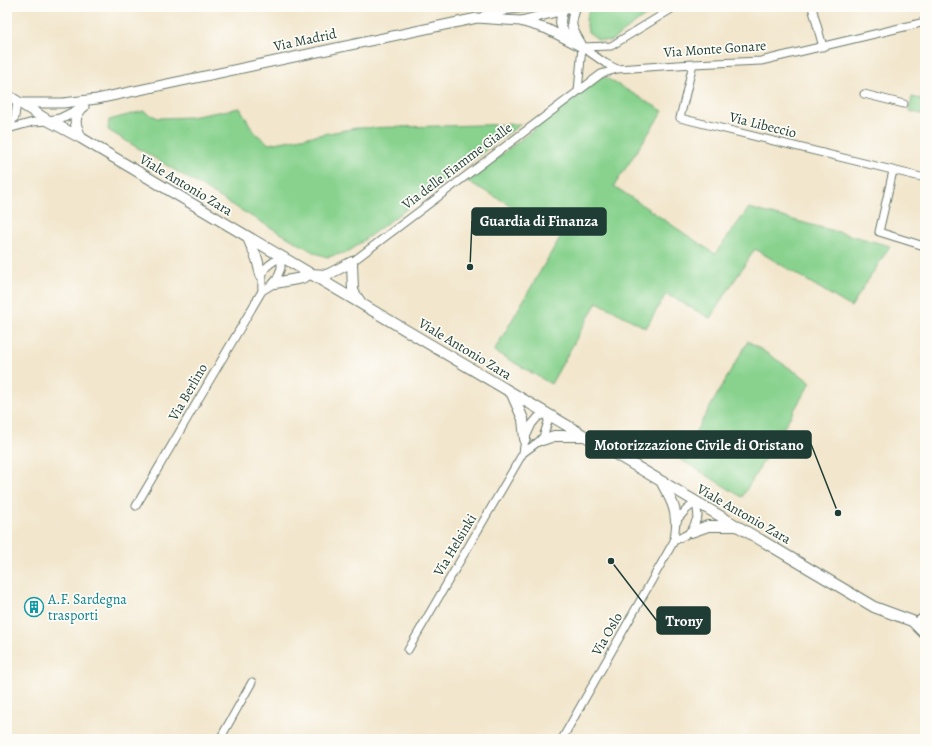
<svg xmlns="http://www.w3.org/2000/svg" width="932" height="746" viewBox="0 0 932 746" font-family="Alegreya,serif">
<rect width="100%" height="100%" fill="#fdfcf7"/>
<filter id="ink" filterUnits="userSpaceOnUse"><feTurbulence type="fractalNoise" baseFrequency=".025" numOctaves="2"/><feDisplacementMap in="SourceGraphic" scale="8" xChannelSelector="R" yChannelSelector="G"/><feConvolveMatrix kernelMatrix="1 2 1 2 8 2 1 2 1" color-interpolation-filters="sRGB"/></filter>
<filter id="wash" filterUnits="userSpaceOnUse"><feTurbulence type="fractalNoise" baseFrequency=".012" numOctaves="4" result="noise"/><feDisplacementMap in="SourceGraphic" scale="16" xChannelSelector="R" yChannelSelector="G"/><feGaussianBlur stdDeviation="0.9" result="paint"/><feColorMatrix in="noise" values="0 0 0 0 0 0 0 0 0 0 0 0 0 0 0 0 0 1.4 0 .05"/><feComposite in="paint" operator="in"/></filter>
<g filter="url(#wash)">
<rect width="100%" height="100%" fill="#f2e6cc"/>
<path fill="#88d28e" stroke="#548861" d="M 590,7 L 660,7 L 645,16 L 611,41 L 599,40 L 588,32 L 586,19 Z
M 603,76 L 663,111 L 614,186 L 715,254 L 749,208 L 890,246 L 851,307 L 755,249 L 710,318 L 666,294 L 646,328 L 597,302 L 551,384 L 494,351 L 562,234 L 467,181 Z
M 925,78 L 925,115 L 909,111 L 912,97 L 921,99 Z
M 240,108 L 254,132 L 269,144 L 356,128 L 521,124 L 348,252 L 327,257 L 315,253 L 249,215 L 108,130 L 109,120 L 143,111 L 158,118 L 190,117 Z
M 748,341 L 811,382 L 742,497 L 680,459 Z"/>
</g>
<g filter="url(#ink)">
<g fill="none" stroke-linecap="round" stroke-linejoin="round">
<defs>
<path id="minor" d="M 812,7 L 823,47
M 582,47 L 605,63 L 617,69 L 693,64 L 761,61 L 925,22
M 582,47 L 611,46 L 675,7
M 693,64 L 680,118 L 925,178
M 578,91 L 582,47
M 864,94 L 904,104
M 8,129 L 33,122 L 49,121
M 7,130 L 15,117 L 17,101
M 893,171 L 879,232 L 924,246 L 925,250
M 352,262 L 601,74 L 617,69
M 136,506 L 262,291 L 275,283 L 281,268 L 281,257 C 263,267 261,270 262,291
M 408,650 L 523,453 L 525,439 L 532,424 L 538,417 L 547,414 L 548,422 L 542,440 L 538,442 L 523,453
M 220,739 L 252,682
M 562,739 L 674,541 L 676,521 L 686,510 L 696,502 L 698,516 L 691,532 L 674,541"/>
<path id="tertiary" d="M 564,7 C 559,21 558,29 572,39
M 576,7 C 569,26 571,27 581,44
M 510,9 L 526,7
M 484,16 L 515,7
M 521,21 L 575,7
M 22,103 L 63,103 L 97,99 L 477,18 L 520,21 L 547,29 L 582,47
M 49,121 L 60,119 L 84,107"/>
<path id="secondary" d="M 7,95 L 49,121 L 81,138 L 874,607 L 912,621 L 925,634
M 81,109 C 72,120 76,126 81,138
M 248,238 L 257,259 L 261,275
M 275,283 L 302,278 L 310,274 L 327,275 L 352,262 L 353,291 L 361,303
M 512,394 L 523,419 L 525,439
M 542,440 L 554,436 L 583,436
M 662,483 C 669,496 676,507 676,521
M 691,532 L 708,526 L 736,526
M 920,621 L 925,618"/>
</defs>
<use href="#minor" stroke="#697869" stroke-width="9"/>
<use href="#tertiary" stroke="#697869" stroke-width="11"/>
<use href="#secondary" stroke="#697869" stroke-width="12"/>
<use href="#minor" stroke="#fff" stroke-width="7"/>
<use href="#tertiary" stroke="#fff" stroke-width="9"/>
<use href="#secondary" stroke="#fff" stroke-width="10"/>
</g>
</g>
<defs>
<symbol id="building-ring" viewBox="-11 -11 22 22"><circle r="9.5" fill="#fdfcf7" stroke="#0f9aa8" stroke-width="1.5"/><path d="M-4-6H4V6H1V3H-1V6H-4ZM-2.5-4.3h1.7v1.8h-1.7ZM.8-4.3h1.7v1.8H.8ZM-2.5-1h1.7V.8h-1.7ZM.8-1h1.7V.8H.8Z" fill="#0f9aa8"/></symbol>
</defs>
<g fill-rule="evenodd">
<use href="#building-ring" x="23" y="596" width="22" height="22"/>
</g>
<g text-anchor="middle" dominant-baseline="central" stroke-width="3.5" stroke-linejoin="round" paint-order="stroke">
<g font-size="14" fill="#1f3d34" stroke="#fdfcf7">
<text transform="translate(305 40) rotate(-12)">Via Madrid</text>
<text transform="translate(715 49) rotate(-4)">Via Monte Gonare</text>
<text transform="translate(763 125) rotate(14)">Via Libeccio</text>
<text transform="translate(457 166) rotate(-37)">Via delle Fiamme Gialle</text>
<text transform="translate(186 185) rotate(31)">Viale Antonio Zara</text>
<text transform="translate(465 349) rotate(31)">Viale Antonio Zara</text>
<text transform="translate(188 392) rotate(-60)">Via Berlino</text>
<text transform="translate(744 514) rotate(30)">Viale Antonio Zara</text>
<text transform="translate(455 545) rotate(-59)">Via Helsinki</text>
<text transform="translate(607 634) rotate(-60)">Via Oslo</text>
</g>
<g font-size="14" fill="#0d838f" stroke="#fdfcf7" text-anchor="start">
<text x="48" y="599">A.F. Sardegna<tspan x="48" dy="16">trasporti</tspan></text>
</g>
</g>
<path fill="none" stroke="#1f3d34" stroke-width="1.5" d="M470 267L472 221M838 513L811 444M611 561L657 621"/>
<g fill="#1f3d34" stroke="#fdfcf7" stroke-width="1.5">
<circle cx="470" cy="267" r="4"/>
<circle cx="838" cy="513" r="4"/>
<circle cx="611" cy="561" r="4"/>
</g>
<g fill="#1f3d34" stroke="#1f3d34" stroke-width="1.5">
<rect x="472" y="208" width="134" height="27" rx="4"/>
<rect x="586" y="431" width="225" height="27" rx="4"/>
<rect x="657" y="607" width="53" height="27" rx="4"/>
</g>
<g font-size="15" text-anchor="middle" font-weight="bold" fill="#fff">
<text x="539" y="226">Guardia di Finanza</text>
<text x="699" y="450">Motorizzazione Civile di Oristano</text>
<text x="684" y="626">Trony</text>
</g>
<rect width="932" height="746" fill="none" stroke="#fdfcf7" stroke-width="24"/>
</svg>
